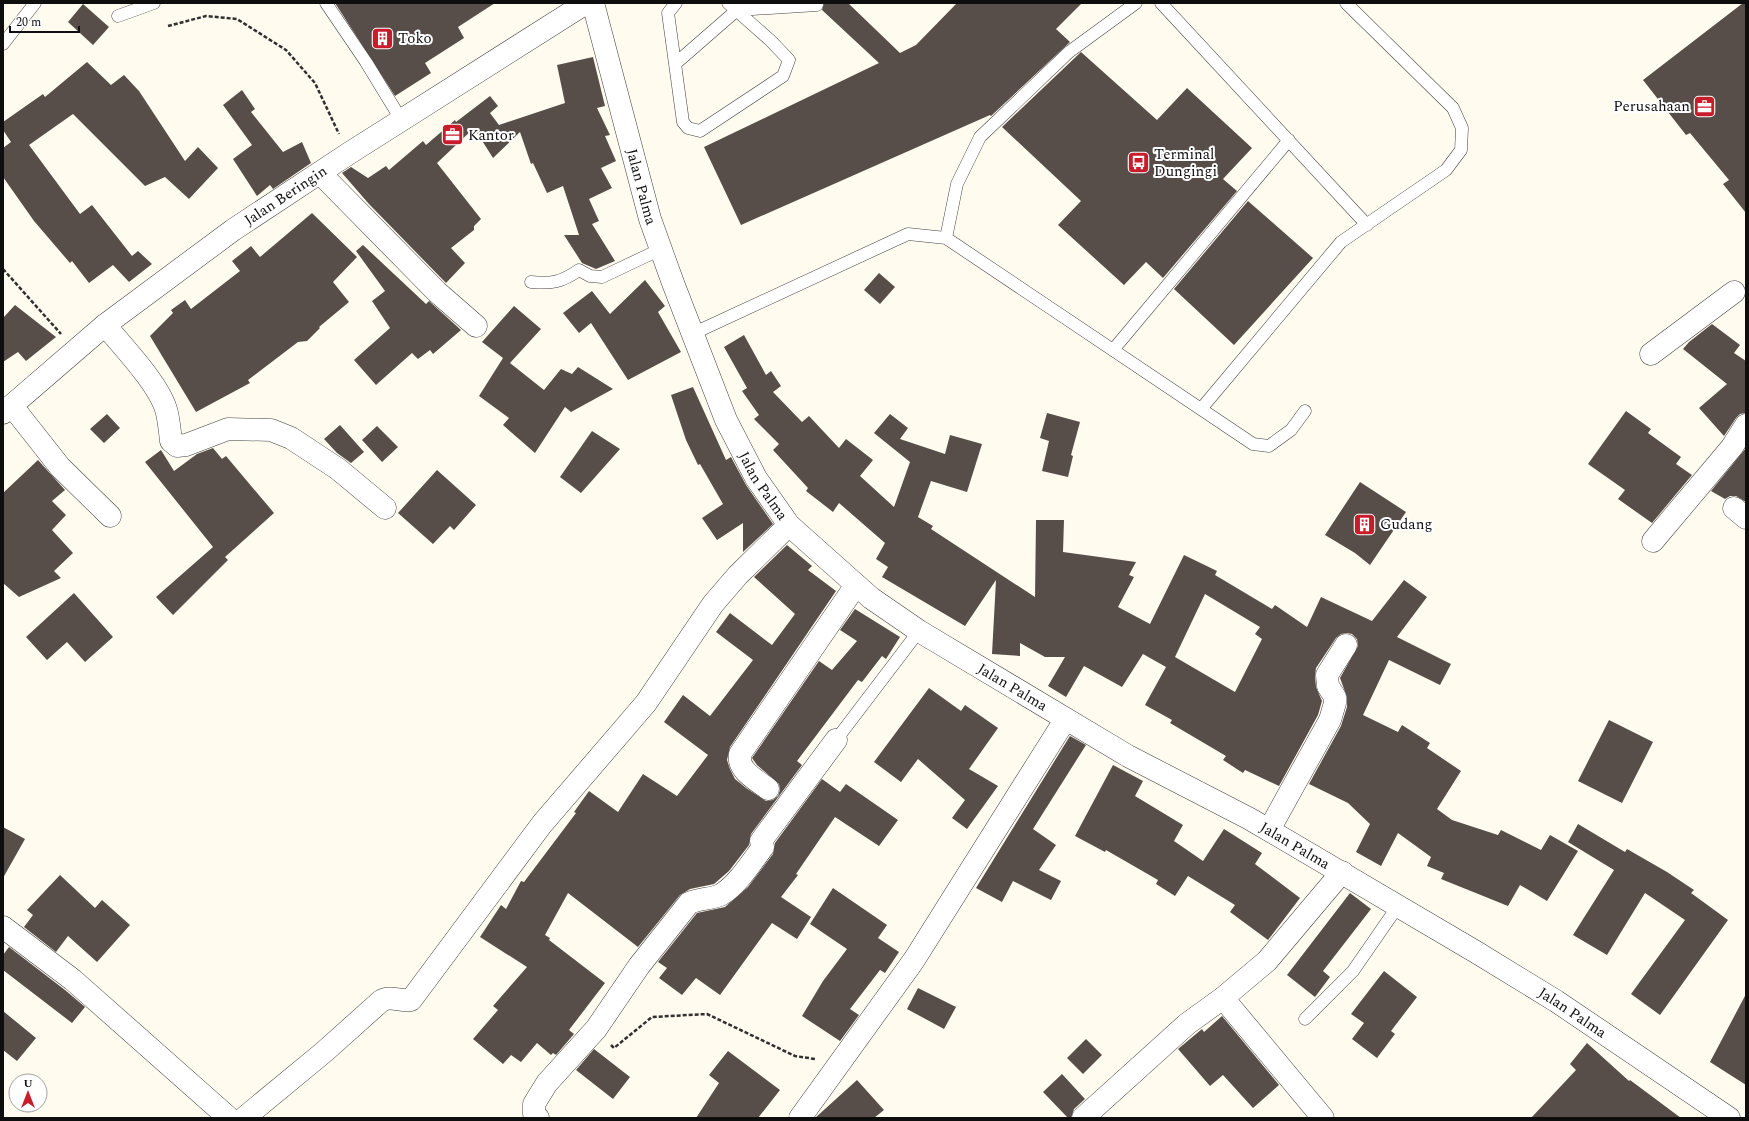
<svg xmlns="http://www.w3.org/2000/svg" width="1749" height="1121" viewBox="0 0 1749 1121" font-family="Spectral,serif">
<rect width="100%" height="100%" fill="#fffbef"/>
<path fill="#574e49" fill-rule="evenodd" d="M 335,3 L 495,3 L 458,27 L 464,38 L 425,63 L 431,73 L 395,96 Z
M 824,3 L 848,3 L 900,53 L 916,45 L 957,3 L 1082,3 L 1056,29 L 1070,42 L 991,116 L 990,115 L 741,225 L 704,147 L 879,63 L 822,10 Z
M 1743,3 L 1746,3 L 1746,213 L 1723,184 L 1729,180 L 1690,133 L 1686,135 L 1643,80 Z
M 83,4 L 109,27 L 93,45 L 68,22 Z
M 1081,52 L 1157,120 L 1187,88 L 1252,148 L 1223,179 L 1237,191 L 1163,278 L 1146,262 L 1124,285 L 1058,225 L 1081,201 L 1002,127 Z
M 593,57 L 605,106 L 597,108 L 610,135 L 605,136 L 616,161 L 601,168 L 612,188 L 589,199 L 599,221 L 592,224 L 615,261 L 596,269 L 582,263 L 564,235 L 579,235 L 563,186 L 547,193 L 533,163 L 531,164 L 520,132 L 493,158 L 474,128 L 437,163 L 481,219 L 474,226 L 474,230 L 451,248 L 465,263 L 446,283 L 369,204 L 342,173 L 351,167 L 368,178 L 386,166 L 389,170 L 423,141 L 426,145 L 455,120 L 456,122 L 490,96 L 498,106 L 490,113 L 499,125 L 565,103 L 557,65 Z
M 87,62 L 111,85 L 124,75 L 139,91 L 185,161 L 198,147 L 218,168 L 189,199 L 165,177 L 145,186 L 73,114 L 29,145 L 80,214 L 92,205 L 132,256 L 138,251 L 152,264 L 129,282 L 113,265 L 89,283 L 72,261 L 70,263 L 34,221 L 3,177 L 3,148 L 11,142 L 3,130 L 3,122 L 43,94 L 45,97 Z
M 242,90 L 255,109 L 251,112 L 283,152 L 302,142 L 311,163 L 273,189 L 270,185 L 257,196 L 233,159 L 252,145 L 223,105 Z
M 1248,201 L 1313,258 L 1234,345 L 1174,289 Z
M 312,213 L 357,257 L 333,282 L 349,302 L 319,327 L 320,328 L 307,341 L 298,342 L 248,380 L 250,383 L 196,412 L 150,336 L 173,313 L 171,310 L 185,300 L 191,309 L 240,271 L 232,261 L 251,246 L 260,257 Z
M 363,245 L 426,304 L 429,301 L 461,330 L 433,354 L 430,350 L 418,359 L 412,353 L 376,385 L 354,360 L 390,328 L 372,301 L 385,291 L 356,251 Z
M 879,273 L 895,287 L 880,304 L 864,290 Z
M 645,280 L 665,306 L 658,312 L 681,352 L 628,380 L 591,323 L 579,333 L 563,313 L 592,291 L 610,314 Z
M 15,305 L 56,337 L 26,361 L 18,352 L 3,362 L 3,318 Z
M 514,306 L 541,329 L 510,363 L 544,390 L 561,369 L 572,374 L 578,367 L 613,389 L 571,412 L 565,407 L 535,453 L 503,425 L 509,418 L 479,396 L 503,358 L 482,342 Z
M 1712,324 L 1740,345 L 1734,353 L 1746,361 L 1746,413 L 1740,414 L 1736,418 L 1724,436 L 1699,408 L 1727,384 L 1683,349 L 1689,342 Z
M 744,335 L 766,375 L 771,371 L 781,386 L 773,392 L 802,422 L 809,416 L 839,448 L 846,439 L 873,460 L 860,476 L 894,507 L 910,462 L 874,433 L 890,414 L 908,428 L 900,439 L 945,454 L 950,435 L 982,444 L 967,492 L 931,481 L 918,517 L 933,526 L 931,529 L 1035,597 L 1036,520 L 1064,520 L 1063,552 L 1136,562 L 1129,575 L 1134,577 L 1118,607 L 1150,624 L 1184,555 L 1217,571 L 1215,575 L 1272,609 L 1275,605 L 1307,627 L 1321,597 L 1372,621 L 1404,580 L 1427,597 L 1397,637 L 1451,664 L 1440,685 L 1389,660 L 1363,715 L 1398,732 L 1402,725 L 1430,743 L 1427,748 L 1461,771 L 1437,809 L 1452,820 L 1498,835 L 1501,830 L 1541,850 L 1550,835 L 1578,851 L 1547,901 L 1520,885 L 1508,906 L 1441,879 L 1444,873 L 1427,866 L 1431,857 L 1398,833 L 1381,866 L 1356,852 L 1370,824 L 1348,803 L 1309,784 L 1341,726 L 1347,707 L 1347,697 L 1340,678 L 1358,646 L 1357,639 L 1352,634 L 1347,633 L 1341,634 L 1336,638 L 1316,668 L 1315,676 L 1316,687 L 1322,701 L 1318,715 L 1279,786 L 1245,770 L 1243,773 L 1223,760 L 1226,756 L 1170,723 L 1172,720 L 1145,705 L 1166,667 L 1143,654 L 1122,687 L 1084,666 L 1066,697 L 1048,686 L 1065,657 L 1045,657 L 1020,643 L 1020,656 L 992,654 L 996,580 L 965,626 L 882,577 L 888,567 L 876,559 L 885,543 L 839,503 L 833,512 L 806,491 L 808,488 L 773,450 L 779,444 L 754,419 L 759,415 L 742,391 L 747,388 L 724,347 ZM 1205,594 L 1260,627 L 1255,634 L 1262,639 L 1235,692 L 1175,657 Z
M 693,387 L 726,460 L 731,457 L 746,485 L 773,524 L 743,552 L 743,523 L 717,540 L 702,518 L 723,504 L 700,464 L 698,465 L 686,440 L 671,395 Z
M 1626,411 L 1651,429 L 1648,433 L 1681,457 L 1676,464 L 1692,475 L 1652,523 L 1618,499 L 1625,490 L 1588,464 Z
M 1047,413 L 1080,422 L 1071,455 L 1073,456 L 1068,477 L 1042,471 L 1049,441 L 1040,438 Z
M 107,414 L 120,428 L 104,443 L 90,429 Z
M 340,425 L 364,452 L 351,463 L 337,453 L 324,439 Z
M 377,426 L 398,447 L 382,462 L 362,440 Z
M 592,431 L 620,449 L 581,493 L 560,477 Z
M 213,448 L 222,459 L 226,456 L 274,513 L 225,557 L 228,560 L 173,615 L 156,597 L 213,547 L 145,462 L 161,450 L 174,471 L 197,454 Z
M 1746,448 L 1746,502 L 1736,496 L 1730,496 L 1725,499 L 1711,491 Z
M 38,460 L 65,490 L 52,501 L 66,515 L 52,530 L 73,553 L 54,571 L 61,578 L 19,597 L 3,583 L 3,493 Z
M 437,470 L 476,505 L 454,530 L 450,526 L 433,544 L 398,513 Z
M 1360,482 L 1406,512 L 1370,565 L 1355,553 L 1325,535 Z
M 787,545 L 812,566 L 808,570 L 836,591 L 730,747 L 727,760 L 730,769 L 735,779 L 746,788 L 766,801 L 773,800 L 778,796 L 780,790 L 779,784 L 757,765 L 752,758 L 819,661 L 832,670 L 857,641 L 840,630 L 855,609 L 900,637 L 886,659 L 882,656 L 862,682 L 858,680 L 797,761 L 802,765 L 751,834 L 749,845 L 729,871 L 714,884 L 690,889 L 680,895 L 638,947 L 568,893 L 545,935 L 550,938 L 549,940 L 605,983 L 569,1030 L 574,1034 L 556,1055 L 553,1053 L 551,1055 L 537,1043 L 521,1062 L 511,1055 L 503,1064 L 473,1039 L 498,1010 L 493,1006 L 527,967 L 480,937 L 501,905 L 506,909 L 521,881 L 524,882 L 576,813 L 574,812 L 589,791 L 618,812 L 643,774 L 677,796 L 708,755 L 664,722 L 683,695 L 710,716 L 753,660 L 716,632 L 730,613 L 772,645 L 795,614 L 754,577 Z
M 74,593 L 113,637 L 85,662 L 67,642 L 47,660 L 26,637 Z
M 929,688 L 961,711 L 965,705 L 998,728 L 969,769 L 998,786 L 967,829 L 952,818 L 965,800 L 918,759 L 901,782 L 874,762 Z
M 1609,720 L 1653,742 L 1622,803 L 1578,781 Z
M 1070,736 L 1086,745 L 1033,829 L 1056,845 L 1039,870 L 1061,881 L 1051,900 L 1013,881 L 1002,902 L 976,888 Z
M 1113,765 L 1143,781 L 1135,796 L 1183,825 L 1174,841 L 1203,861 L 1224,829 L 1262,853 L 1255,864 L 1300,898 L 1268,940 L 1230,912 L 1235,905 L 1188,876 L 1175,896 L 1156,884 L 1158,880 L 1106,850 L 1105,852 L 1075,836 Z
M 822,779 L 840,792 L 846,784 L 898,820 L 879,846 L 835,817 L 796,874 L 798,875 L 781,897 L 811,917 L 797,939 L 772,923 L 720,995 L 696,978 L 682,995 L 659,978 L 667,968 L 658,962 L 697,913 L 725,907 L 748,887 L 773,854 L 775,843 Z
M 1578,824 L 1625,852 L 1627,849 L 1667,872 L 1694,890 L 1691,893 L 1728,920 L 1660,1015 L 1631,994 L 1685,920 L 1645,893 L 1607,955 L 1573,935 L 1614,870 L 1568,842 Z
M 3,827 L 25,839 L 3,878 Z
M 60,875 L 95,908 L 102,900 L 130,925 L 97,962 L 68,936 L 56,952 L 24,927 L 33,915 L 27,910 Z
M 833,888 L 887,925 L 878,938 L 899,952 L 885,973 L 880,970 L 850,1009 L 859,1015 L 840,1041 L 802,1016 L 823,981 L 847,949 L 810,924 Z
M 1350,893 L 1371,909 L 1323,971 L 1330,977 L 1315,997 L 1287,975 Z
M 9,947 L 65,990 L 85,1007 L 72,1023 L 3,970 L 3,955 Z
M 1384,971 L 1417,997 L 1391,1031 L 1395,1034 L 1377,1058 L 1352,1039 L 1364,1023 L 1351,1014 Z
M 918,988 L 956,1007 L 944,1029 L 907,1009 Z
M 1746,994 L 1746,1085 L 1710,1062 Z
M 3,1011 L 36,1038 L 17,1061 L 3,1050 Z
M 1222,1016 L 1279,1085 L 1253,1108 L 1223,1075 L 1210,1086 L 1178,1049 L 1202,1029 L 1204,1032 Z
M 1086,1039 L 1102,1055 L 1083,1074 L 1067,1058 Z
M 1587,1043 L 1629,1081 L 1630,1080 L 1681,1118 L 1531,1118 L 1576,1070 L 1570,1064 Z
M 594,1049 L 630,1077 L 613,1099 L 576,1070 Z
M 728,1051 L 780,1090 L 758,1118 L 696,1118 L 719,1083 L 709,1075 Z
M 1062,1074 L 1085,1099 L 1074,1109 L 1071,1118 L 1068,1118 L 1043,1092 Z
M 857,1080 L 884,1110 L 874,1118 L 815,1118 Z"/>
<g fill="none" stroke-linecap="round" stroke-linejoin="round">
<defs>
<path id="service" d="M 326,3 L 366,62 L 402,121
M 676,3 L 668,13 L 683,122 L 688,128 L 700,131 L 783,76 L 789,60 L 771,41 L 728,3
M 1161,3 L 1367,225
M 118,16 L 154,3
M 3,44 L 35,3
M 675,64 L 737,10 L 817,5
M 946,238 L 957,184 L 980,137 L 1069,52 L 1136,3
M 531,282 C 552,284 562,282 579,270 L 590,276 L 602,277 L 661,249
M 692,334 L 908,234 L 946,238 L 1253,444 L 1269,446 L 1291,430 L 1305,411
M 1113,350 L 1289,140
M 1201,409 L 1341,242 L 1446,170 L 1461,150 L 1462,128 L 1453,108 L 1346,3
M 836,740 L 919,631
M 1305,1019 L 1353,971 L 1398,906"/>
<g id="minor">
<path id="s1" d="M 593,3 L 650,219 L 673,283 L 726,420 L 756,478 L 789,525 L 871,598 L 919,631 L 1128,756 L 1250,819 L 1476,952 L 1556,1001 L 1729,1118"/>
<path d="M 320,173 L 437,292 L 476,326"/>
<path d="M 105,325 C 123,347 161,386 167,413 C 169,422 170,432 171,441 L 177,446 L 186,445 L 228,429 L 271,430 L 291,438 L 338,469 L 385,508"/>
<path d="M 1651,354 L 1734,292"/>
<path d="M 12,406 L 60,467 L 110,516"/>
<path d="M 1734,508 L 1746,518"/>
<path d="M 1653,541 L 1732,447 L 1746,425"/>
<path d="M 768,789 C 757,780 737,771 740,754 L 856,585"/>
<path d="M 1269,830 L 1330,720 L 1335,703 L 1335,697 L 1328,686 L 1327,675 L 1346,645"/>
<path d="M 3,927 L 73,980 L 229,1118"/>
<path d="M 1223,998 L 1323,1118"/>
<path d="M 244,1118 L 324,1052 L 381,1001 C 390,995 401,1002 411,1000 L 542,824 L 646,703 L 713,604 L 738,575 L 789,525"/>
<path d="M 538,1118 L 534,1114 L 534,1104 L 547,1083 L 596,1029 L 639,966 L 689,903 C 700,898 715,899 722,894 C 738,884 751,863 763,847 L 761,841 L 836,740"/>
<path d="M 800,1118 L 914,960 L 1065,720"/>
<path d="M 1083,1118 L 1187,1024 L 1223,998 L 1267,961 L 1342,872"/>
</g>
<g id="tertiary">
<path id="s2" d="M 3,413 L 105,325 L 233,230 L 348,154 L 586,3"/>
</g>
</defs>
<use href="#service" stroke="#414141" stroke-width="13"/>
<use href="#minor" stroke="#414141" stroke-width="23"/>
<use href="#tertiary" stroke="#414141" stroke-width="23"/>
<path stroke="#303030" stroke-width="2.5" stroke-dasharray="4 2" stroke-linecap="butt" d="M 168,26 L 206,16 L 237,19 L 286,50 L 315,83 L 339,134
M 3,269 L 61,334
M 611,1045 L 614,1048 L 652,1017 L 707,1014 L 795,1056 L 815,1059"/>
<use href="#service" stroke="#fff" stroke-width="12"/>
<use href="#minor" stroke="#fff" stroke-width="22"/>
<use href="#tertiary" stroke="#fff" stroke-width="22"/>
</g>
<defs>
<symbol id="building-square" viewBox="-11 -11 22 22"><rect x="-9" y="-9" width="18" height="18" rx="4" fill="#c81b2c" stroke="#fff"/><path d="M-4-6H4V6H1V3H-1V6H-4ZM-2.5-4.3h1.7v1.8h-1.7ZM.8-4.3h1.7v1.8H.8ZM-2.5-1h1.7V.8h-1.7ZM.8-1h1.7V.8H.8Z" fill="#fff"/></symbol>
<symbol id="office-square" viewBox="-11 -11 22 22"><rect x="-9" y="-9" width="18" height="18" rx="4" fill="#c81b2c" stroke="#fff"/><path d="M-6-3h4V-5.5h4V-3h4V5H-6ZM-1-4.5V-3h2v-1.5ZM-6 0V1H6V0Z" fill="#fff"/></symbol>
<symbol id="bus-square" viewBox="-11 -11 22 22"><rect x="-9" y="-9" width="18" height="18" rx="4" fill="#c81b2c" stroke="#fff"/><path d="M-5-6H5V4H4V6H2V4H-2V6H-4V4H-5ZM-3.5-4V0h7V-4ZM-3.5 1.2v1.5H-2V1.2ZM2 1.2v1.5H3.5V1.2Z" fill="#fff"/></symbol>
</defs>
<g fill-rule="evenodd">
<use href="#building-square" x="370" y="26" width="25" height="25"/>
<use href="#office-square" x="1692" y="94" width="25" height="25"/>
<use href="#office-square" x="440" y="122" width="25" height="25"/>
<use href="#bus-square" x="1126" y="150" width="25" height="25"/>
<use href="#building-square" x="1352" y="512" width="25" height="25"/>
</g>
<g text-anchor="middle" dominant-baseline="central" stroke-width="4" stroke-linejoin="round" paint-order="stroke">
<g font-size="15" fill="#0e0e0e" stroke="#fff" text-anchor="start">
<text x="398" y="38">Toko</text>
<text x="1690" y="106" text-anchor="end">Perusahaan</text>
<text x="468" y="135">Kantor</text>
<text x="1154" y="154">Terminal<tspan x="1154" dy="17">Dungingi</tspan></text>
<text x="1380" y="524">Gudang</text>
</g>
<g font-size="15" fill="#0e0e0e" stroke="#fff">
<text stroke="none"><textPath href="#s1" startOffset="190">Jalan Palma</textPath></text>
<text stroke="none"><textPath href="#s2" startOffset="357">Jalan Beringin</textPath></text>
<text stroke="none"><textPath href="#s1" startOffset="514">Jalan Palma</textPath></text>
<text stroke="none"><textPath href="#s1" startOffset="838">Jalan Palma</textPath></text>
<text stroke="none"><textPath href="#s1" startOffset="1162">Jalan Palma</textPath></text>
<text stroke="none"><textPath href="#s1" startOffset="1486">Jalan Palma</textPath></text>
</g>
</g>
<rect width="1749" height="1121" fill="none" stroke="#0e0e0e" stroke-width="8"/>
<g transform="translate(28 1093)"><circle r="19" fill="#ffffff" stroke="#9f9f9f"/>
<path d="M0-3L7 15L0 10L-7 15Z" fill="#c81b2c"/>
<text y="-6" font-size="11" font-weight="bold" text-anchor="middle" fill="#0e0e0e">U</text>
</g>
<path d="M10 26v6h69v-6" fill="none" stroke="#0e0e0e" stroke-width="2"/>
<text x="16" y="26" font-size="12" fill="#0e0e0e" stroke="#ffffff" stroke-width="3" paint-order="stroke">20 m</text>
</svg>
